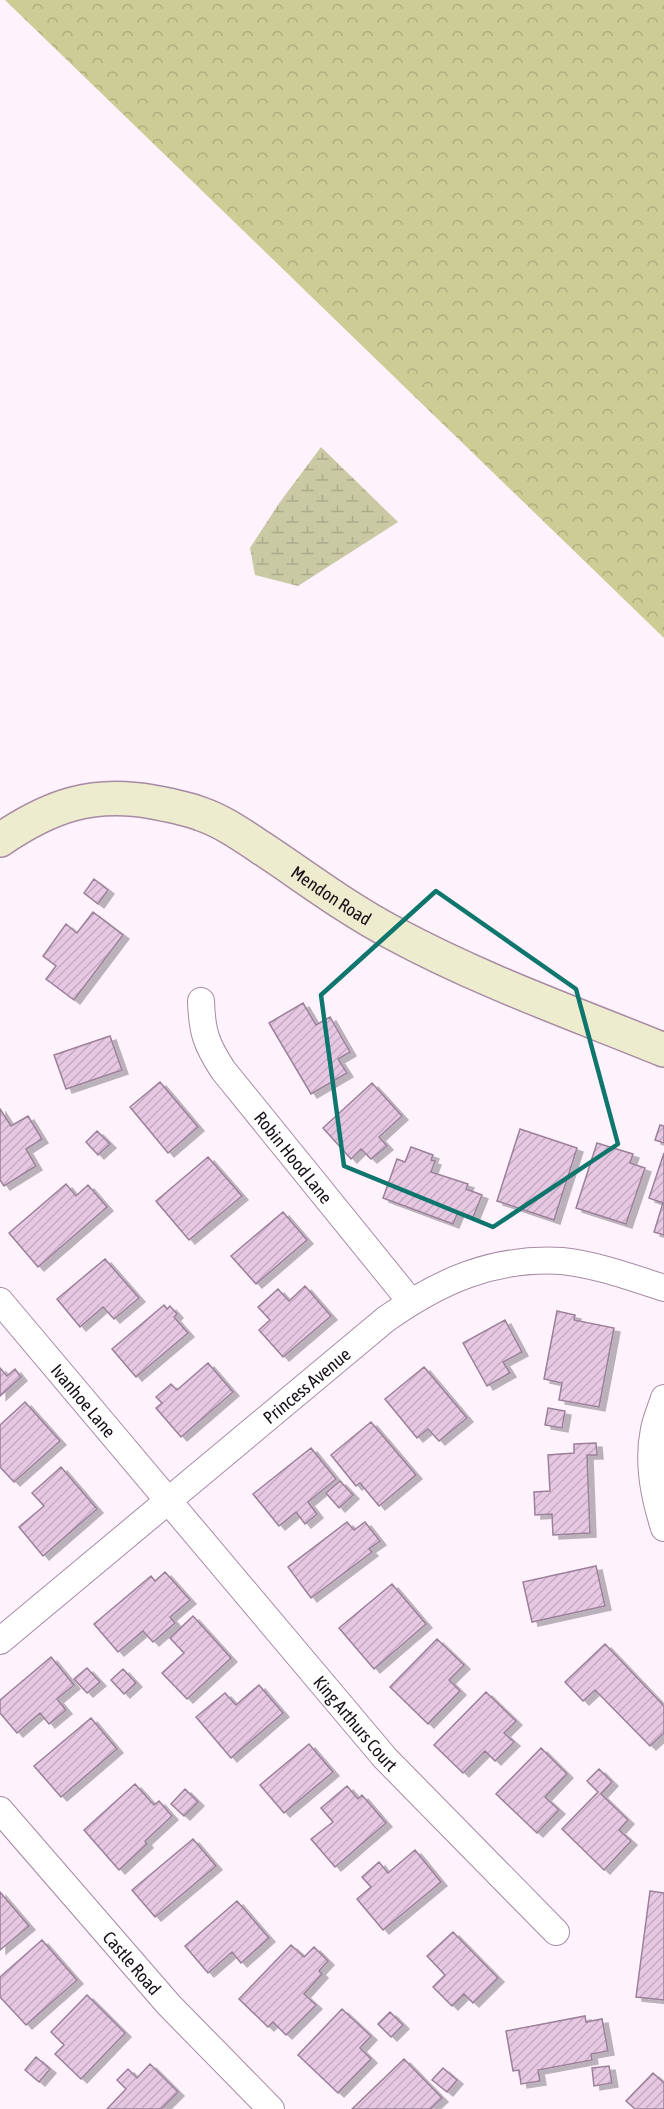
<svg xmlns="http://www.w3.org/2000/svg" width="664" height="2109" viewBox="0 0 664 2109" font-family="'Asap Condensed',sans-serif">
<defs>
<pattern id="forest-crowns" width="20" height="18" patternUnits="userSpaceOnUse" patternTransform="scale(1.5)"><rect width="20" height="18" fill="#cdcc94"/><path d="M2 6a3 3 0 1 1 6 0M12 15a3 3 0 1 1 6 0" fill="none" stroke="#afae7f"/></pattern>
<pattern id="wetland-marsh" width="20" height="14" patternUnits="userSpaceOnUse" patternTransform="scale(1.5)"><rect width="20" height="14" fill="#c9c9a4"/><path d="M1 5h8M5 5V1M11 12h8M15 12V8" fill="none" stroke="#acab8c"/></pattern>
<pattern id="building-hatch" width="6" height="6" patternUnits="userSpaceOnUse" patternTransform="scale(1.5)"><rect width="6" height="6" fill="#e6c8e3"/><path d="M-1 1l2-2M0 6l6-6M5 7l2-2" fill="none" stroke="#c5abc2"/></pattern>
<filter id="shadow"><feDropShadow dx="6" dy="4" stdDeviation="0" flood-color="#0004"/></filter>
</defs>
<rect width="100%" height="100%" fill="#fef2fd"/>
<path fill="url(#forest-crowns)" d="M 5,0 L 664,0 L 664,638 Z"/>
<path fill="url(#wetland-marsh)" d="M 321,447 L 398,522 L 298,586 L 255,575 L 250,548 L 280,502 Z"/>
<path fill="url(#building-hatch)" stroke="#9b8099" stroke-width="1.5" filter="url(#shadow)" d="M 94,879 L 108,890 L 98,904 L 84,893 Z
M 93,912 L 123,935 L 74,1000 L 46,979 L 56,966 L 43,956 L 66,924 L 77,933 Z
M 303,1003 L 316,1025 L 330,1017 L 350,1052 L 338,1059 L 347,1073 L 311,1094 L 269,1023 Z
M 110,1036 L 122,1070 L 66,1089 L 54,1055 Z
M 160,1082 L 198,1127 L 168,1153 L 130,1107 Z
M 372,1083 L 402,1116 L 379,1137 L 387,1146 L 371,1159 L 361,1149 L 351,1159 L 323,1128 Z
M 0,1109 L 11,1126 L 28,1116 L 42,1139 L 26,1149 L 36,1166 L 4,1186 L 0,1180 Z
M 660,1125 L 664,1126 L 664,1143 L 655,1140 Z
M 520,1129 L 577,1148 L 554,1220 L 497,1201 Z
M 97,1131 L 110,1144 L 98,1155 L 86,1142 Z
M 597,1143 L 633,1154 L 630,1163 L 645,1168 L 626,1224 L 576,1208 Z
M 411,1147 L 433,1155 L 431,1160 L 435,1161 L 431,1172 L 468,1184 L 466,1189 L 482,1195 L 473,1217 L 458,1212 L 453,1224 L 383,1198 L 397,1159 L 405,1162 Z
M 664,1153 L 664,1235 L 654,1232 L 663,1203 L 649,1198 Z
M 208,1157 L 242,1196 L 189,1240 L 156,1201 Z
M 66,1184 L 76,1196 L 88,1185 L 107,1207 L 38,1267 L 9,1233 Z
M 283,1212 L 307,1240 L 256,1284 L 231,1256 Z
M 105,1259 L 139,1298 L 114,1319 L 103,1307 L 80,1327 L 57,1299 Z
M 305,1286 L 331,1316 L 283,1357 L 259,1330 L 270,1320 L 258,1307 L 278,1289 L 289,1301 Z
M 164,1305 L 167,1309 L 170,1306 L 177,1314 L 174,1317 L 188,1333 L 136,1377 L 112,1349 Z
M 557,1311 L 575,1315 L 574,1320 L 614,1328 L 599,1407 L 559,1400 L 562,1383 L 544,1379 Z
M 505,1320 L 522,1352 L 503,1362 L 510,1373 L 487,1386 L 463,1343 Z
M 208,1363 L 233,1392 L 181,1437 L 156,1408 L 162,1403 L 156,1397 L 171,1384 L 177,1390 Z
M 424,1367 L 467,1418 L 439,1441 L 428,1429 L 417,1438 L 385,1399 Z
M 0,1368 L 7,1376 L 15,1369 L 21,1377 L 0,1396 Z
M 25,1402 L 60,1441 L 14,1482 L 0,1467 L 0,1425 Z
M 548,1408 L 565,1411 L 562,1428 L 545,1425 Z
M 371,1422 L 416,1475 L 379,1506 L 360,1483 L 356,1486 L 331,1455 Z
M 596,1443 L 597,1455 L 587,1455 L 590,1533 L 553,1535 L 552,1514 L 535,1515 L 534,1492 L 550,1491 L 548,1455 L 574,1453 L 574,1444 Z
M 311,1448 L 336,1479 L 308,1502 L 317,1514 L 305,1524 L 296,1512 L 279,1526 L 253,1494 Z
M 61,1467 L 97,1509 L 43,1556 L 19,1527 L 44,1506 L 32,1493 Z
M 340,1481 L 353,1495 L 339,1508 L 326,1493 Z
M 347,1522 L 354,1530 L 365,1522 L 380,1541 L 369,1549 L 372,1552 L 311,1598 L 288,1567 Z
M 596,1566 L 605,1606 L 532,1622 L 523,1582 Z
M 165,1572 L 190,1600 L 170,1617 L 175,1623 L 153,1642 L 143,1631 L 118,1652 L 94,1624 L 151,1576 L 155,1581 Z
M 392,1584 L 426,1624 L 374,1669 L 339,1628 Z
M 193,1616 L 231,1658 L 187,1699 L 162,1673 L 184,1653 L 170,1638 Z
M 437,1639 L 464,1665 L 449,1680 L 460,1691 L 428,1724 L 390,1687 Z
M 605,1644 L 664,1706 L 664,1733 L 650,1746 L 595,1690 L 583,1701 L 565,1682 Z
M 51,1657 L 74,1685 L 57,1699 L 66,1710 L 49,1724 L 40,1713 L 17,1733 L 0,1713 L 0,1700 Z
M 87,1668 L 100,1682 L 87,1693 L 74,1679 Z
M 123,1669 L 136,1683 L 124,1694 L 111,1680 Z
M 259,1685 L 283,1713 L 231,1758 L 196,1717 L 225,1693 L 236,1705 Z
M 486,1692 L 516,1721 L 504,1733 L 514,1742 L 495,1761 L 485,1751 L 463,1773 L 434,1745 Z
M 91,1718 L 117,1749 L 61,1797 L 34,1766 Z
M 309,1744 L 333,1772 L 284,1813 L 260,1785 Z
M 541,1748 L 567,1774 L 545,1797 L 559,1810 L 537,1833 L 496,1794 Z
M 599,1769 L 612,1782 L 601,1794 L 628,1820 L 619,1830 L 631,1841 L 604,1870 L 562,1829 L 598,1792 L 587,1781 Z
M 135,1784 L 154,1805 L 159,1801 L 172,1816 L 145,1841 L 147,1844 L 119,1870 L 84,1830 Z
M 347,1786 L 358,1799 L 362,1795 L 386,1823 L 335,1867 L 311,1839 L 333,1822 L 321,1808 Z
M 185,1789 L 198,1802 L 184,1816 L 171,1804 Z
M 193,1839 L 216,1866 L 155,1917 L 132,1890 Z
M 415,1850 L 441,1882 L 383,1930 L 357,1899 L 371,1887 L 362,1877 L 379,1862 L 388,1873 Z
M 650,1891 L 664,1893 L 664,2000 L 636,1997 Z
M 0,1892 L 29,1926 L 0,1950 Z
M 237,1901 L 269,1938 L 241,1963 L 232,1952 L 208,1973 L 185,1946 Z
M 453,1932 L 498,1978 L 473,2003 L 464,1994 L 452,2006 L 433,1987 L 445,1975 L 427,1956 Z
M 42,1940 L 77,1980 L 26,2025 L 0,1997 L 0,1977 Z
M 291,1945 L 304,1957 L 314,1947 L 328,1961 L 319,1971 L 322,1974 L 304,1994 L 316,2005 L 286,2035 L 273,2022 L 268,2027 L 239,1999 Z
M 87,1995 L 125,2033 L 81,2079 L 55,2054 L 64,2045 L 51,2032 Z
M 342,2009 L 371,2036 L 360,2048 L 371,2059 L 338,2093 L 298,2055 Z
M 390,2012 L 403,2025 L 391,2037 L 378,2024 Z
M 585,2016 L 586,2022 L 602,2019 L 608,2051 L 591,2054 L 592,2060 L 538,2070 L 540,2081 L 521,2084 L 519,2070 L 513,2071 L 506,2031 Z
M 36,2057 L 50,2069 L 39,2082 L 25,2070 Z
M 404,2059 L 442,2098 L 430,2109 L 352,2109 Z
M 150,2064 L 178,2092 L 161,2109 L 107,2109 L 126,2089 L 117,2080 L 128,2069 L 137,2078 Z
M 609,2066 L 612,2083 L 594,2086 L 592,2068 Z
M 443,2068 L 457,2080 L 447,2092 L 432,2080 Z
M 653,2073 L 664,2083 L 664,2109 L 635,2109 L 626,2101 Z"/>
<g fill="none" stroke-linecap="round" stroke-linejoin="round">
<defs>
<g id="street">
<path id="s1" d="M 201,1001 C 202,1032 206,1044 223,1070 L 411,1302"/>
<path id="s2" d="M 0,1301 L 385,1758 L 556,1932"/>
<path d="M 664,1398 C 661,1408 656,1419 654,1429 C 647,1463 654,1496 664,1528"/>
<path id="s3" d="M 0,1641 L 386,1319 C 440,1281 493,1257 562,1261 C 594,1264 633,1278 664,1288"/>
<path id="s4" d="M 0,1810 L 169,2005 L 271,2109"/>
</g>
<g id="secondary">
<path id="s5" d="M 0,840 C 50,806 92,791 153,802 C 169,805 186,808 201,814 C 222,821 242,835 260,847 C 304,876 347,909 393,933 C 480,980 573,1013 664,1050"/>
</g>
</defs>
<use href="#street" stroke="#a78ba4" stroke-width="28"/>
<use href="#secondary" stroke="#a78ba4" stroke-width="36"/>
<use href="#street" stroke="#fff" stroke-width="26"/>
<use href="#secondary" stroke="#edeccf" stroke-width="33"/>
</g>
<path fill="none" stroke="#0f766e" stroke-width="4.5" stroke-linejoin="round" d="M 436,891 L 576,989 L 618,1144 L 493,1227 L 344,1166 L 321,995 Z"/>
<g text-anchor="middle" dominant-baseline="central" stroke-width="6" stroke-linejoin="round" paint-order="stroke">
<g font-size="18" fill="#190f18" stroke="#fff">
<text stroke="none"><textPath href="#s5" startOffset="366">Mendon Road</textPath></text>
<text stroke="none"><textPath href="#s1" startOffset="186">Robin Hood Lane</textPath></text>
<text stroke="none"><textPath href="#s3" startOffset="399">Princess Avenue</textPath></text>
<text stroke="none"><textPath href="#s2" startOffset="130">Ivanhoe Lane</textPath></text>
<text stroke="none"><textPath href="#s2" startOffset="552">King Arthurs Court</textPath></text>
<text stroke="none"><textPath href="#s4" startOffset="202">Castle Road</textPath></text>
</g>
</g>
</svg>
